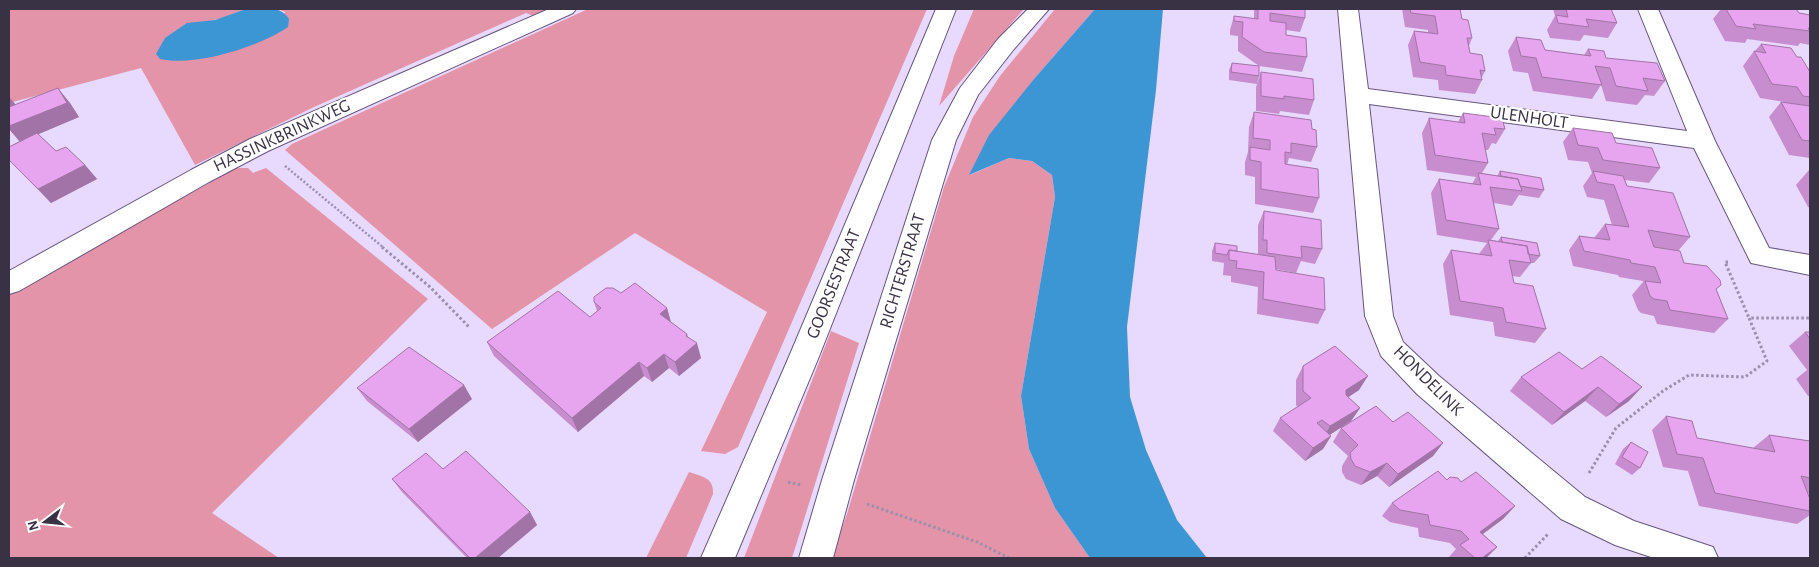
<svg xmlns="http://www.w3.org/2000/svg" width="1819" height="567" viewBox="0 0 1819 567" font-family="'Alegreya Sans',sans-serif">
<rect width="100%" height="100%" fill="#e8d9fe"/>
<path fill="#e394a8" d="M 9,9 L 246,9 L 222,18 L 206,22 L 249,45 L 280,32 L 285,12 L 278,9 L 554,9 L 536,17 L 526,13 L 314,107 L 195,165 L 141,68 L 9,103 Z
M 588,9 L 927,9 L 738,447 L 725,454 L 701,451 L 767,312 L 635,233 L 492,329 L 285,150 L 292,144 Z
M 974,9 L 1024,9 L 939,106 L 954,56 Z
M 1055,9 L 1095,9 L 1034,79 L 970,175 L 1009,158 L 1032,161 L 1052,175 L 1055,197 L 1021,396 L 1029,449 L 1055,508 L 1090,558 L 831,558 L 847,514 L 944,187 L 973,117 L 1000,76 Z
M 236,168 L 248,168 L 253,173 L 266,168 L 428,299 L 212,513 L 279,558 L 9,558 L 9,294 Z
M 831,331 L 859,343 L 792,558 L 744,558 Z
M 689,472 C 702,477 714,477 713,494 L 686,558 L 646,558 Z"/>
<path fill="#3d96d4" d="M 246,9 C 262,9 280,4 289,19 L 288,27 C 259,47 194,67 160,59 L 156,54 L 165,38 L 187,23 L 215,20 Z
M 1095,9 L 1163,9 L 1156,90 L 1127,327 L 1130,397 L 1146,450 L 1177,520 L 1207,558 L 1090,558 L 1055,508 L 1029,449 L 1021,396 L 1055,197 L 1052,175 L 1032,161 L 1009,158 L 969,175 L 989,135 L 1034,79 Z"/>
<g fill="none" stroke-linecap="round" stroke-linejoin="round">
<defs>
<path id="street" d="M 549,9 L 576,9 L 573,13 L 268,151 L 209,182 L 19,291 L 9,294 L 9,271 L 191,170 L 250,139 Z
M 1028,9 L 1049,9 L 1014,49 L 978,95 L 956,140 L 854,480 L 833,558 L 799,558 L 822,480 L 932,140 L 960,88 L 998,39 Z
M 1338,9 L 1358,9 L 1368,89 L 1687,131 L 1638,9 L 1658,9 L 1715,141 L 1769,248 L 1810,255 L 1810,275 L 1751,263 L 1694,148 L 1369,104 L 1393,316 L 1403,342 L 1439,376 L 1585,497 L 1634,521 L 1713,547 L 1718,558 L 1654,558 L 1615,545 L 1561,519 L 1417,394 L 1381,356 L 1365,316 Z"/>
<path id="primary" d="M 936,9 L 956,9 L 818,359 L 735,558 L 701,558 L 788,359 Z"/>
</defs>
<use href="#street" stroke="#66567e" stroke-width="2"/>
<use href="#primary" stroke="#66567e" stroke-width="2"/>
<path stroke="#9b8fac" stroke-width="2.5" stroke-dasharray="2 2" stroke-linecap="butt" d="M 285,166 L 384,248"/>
<path stroke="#9b8fac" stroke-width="3" stroke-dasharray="2.5 2.5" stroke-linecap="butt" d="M 382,247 L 430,287 L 469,327
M 1728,262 L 1725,262 L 1749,318
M 1589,473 L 1616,428 L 1663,391 L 1689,375 L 1745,377 L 1767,361 L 1749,318 L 1810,318
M 788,482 L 801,485
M 867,504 L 977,542 L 1009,558
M 1525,558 L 1548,534"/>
<use href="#street" fill="#fff" fill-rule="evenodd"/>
<use href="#primary" fill="#fff" fill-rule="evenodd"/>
</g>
<path fill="#c78dce" d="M 1252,9 L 1305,9 L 1305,18 L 1300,32 L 1286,30 L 1286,35 L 1307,57 L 1302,72 L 1259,66 L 1238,51 L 1238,36 L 1230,35 L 1230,30 L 1234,16 L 1254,19 L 1254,10 Z
M 1402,9 L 1460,9 L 1462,19 L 1472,38 L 1469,46 L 1470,53 L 1485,71 L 1482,77 L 1482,80 L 1475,94 L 1439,90 L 1438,80 L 1413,77 L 1408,45 L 1414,31 L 1428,32 L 1428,30 L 1405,27 Z
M 1553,9 L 1611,9 L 1617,23 L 1608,38 L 1584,35 L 1580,41 L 1550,38 L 1547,30 L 1555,16 Z
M 1721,9 L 1796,9 L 1799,13 L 1810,15 L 1810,45 L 1800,43 L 1798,46 L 1747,39 L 1745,43 L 1725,41 L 1713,19 Z
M 1516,37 L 1545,50 L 1584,55 L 1588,49 L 1606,58 L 1665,81 L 1654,96 L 1645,95 L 1637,105 L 1606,101 L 1601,85 L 1592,99 L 1533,91 L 1528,73 L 1513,71 L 1508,51 Z
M 1761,44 L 1797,57 L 1810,72 L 1810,158 L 1789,155 L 1769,117 L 1781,102 L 1786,102 L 1785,102 L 1760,98 L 1743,66 L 1754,51 L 1755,51 Z
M 1232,63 L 1259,76 L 1257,84 L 1229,80 L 1229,70 Z
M 1261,72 L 1314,100 L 1309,115 L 1280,111 L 1279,114 L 1256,111 L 1256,87 Z
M 9,97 L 15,105 L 70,103 L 79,117 L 38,134 L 56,151 L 85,165 L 97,179 L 51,203 L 9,160 L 9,147 L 20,141 L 9,129 Z
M 1254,112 L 1312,129 L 1317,147 L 1311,162 L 1289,158 L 1287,165 L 1319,198 L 1313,213 L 1255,204 L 1255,177 L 1245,175 L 1245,162 L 1248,152 L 1249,127 Z
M 1463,113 L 1505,129 L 1496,144 L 1492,143 L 1488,150 L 1485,150 L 1488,163 L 1482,173 L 1497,176 L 1500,171 L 1544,190 L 1539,198 L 1519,195 L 1512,206 L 1494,203 L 1499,229 L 1491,240 L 1498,241 L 1501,237 L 1540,256 L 1534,263 L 1531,263 L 1520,277 L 1512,276 L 1514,283 L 1546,329 L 1535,343 L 1495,336 L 1493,322 L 1450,315 L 1443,264 L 1451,250 L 1479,254 L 1487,243 L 1437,235 L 1431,193 L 1439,179 L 1472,184 L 1476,177 L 1427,170 L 1422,133 L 1429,118 L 1458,122 Z
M 1573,128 L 1616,143 L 1660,168 L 1649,183 L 1625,180 L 1627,186 L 1690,237 L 1678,251 L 1684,263 L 1716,289 L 1728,319 L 1714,333 L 1657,324 L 1654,316 L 1641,313 L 1638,310 L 1632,295 L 1643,282 L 1643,281 L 1619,277 L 1618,275 L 1573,266 L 1569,250 L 1579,236 L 1594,238 L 1605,224 L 1612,225 L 1604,200 L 1587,197 L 1583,186 L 1592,173 L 1588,162 L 1568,160 L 1563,142 Z
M 1809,170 L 1810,170 L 1810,208 L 1808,207 L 1796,185 Z
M 1264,211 L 1322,249 L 1315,264 L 1301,261 L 1296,273 L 1276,269 L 1325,310 L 1318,324 L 1257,314 L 1258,287 L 1231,282 L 1231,276 L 1223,275 L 1224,263 L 1212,261 L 1212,251 L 1215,243 L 1237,251 L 1261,255 L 1258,254 L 1258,225 Z
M 621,293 L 667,308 L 671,322 L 688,338 L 701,358 L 679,376 L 669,368 L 652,382 L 644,376 L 578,432 L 494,356 L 487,342 L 590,317 L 597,311 L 594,302 Z
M 1805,332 L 1810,332 L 1810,396 L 1808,396 L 1796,379 L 1807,370 L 1789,346 Z
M 1303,366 L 1359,390 L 1348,397 L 1360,408 L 1351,421 L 1329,435 L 1331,436 L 1323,449 L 1305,461 L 1273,431 L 1280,418 L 1298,407 L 1296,405 L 1296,380 Z
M 1582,369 L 1629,401 L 1606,417 L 1585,401 L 1552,425 L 1510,391 L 1521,377 Z
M 357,388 L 472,399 L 418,442 L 367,401 Z
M 1666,416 L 1697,438 L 1753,448 L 1769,435 L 1810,441 L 1810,493 L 1808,493 L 1810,499 L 1810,515 L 1797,524 L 1699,506 L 1688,471 L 1663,467 L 1652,430 Z
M 1393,422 L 1443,443 L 1433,456 L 1389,487 L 1377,476 L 1361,485 L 1346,479 L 1342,472 L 1342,466 L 1348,456 L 1333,442 L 1341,428 Z
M 1631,442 L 1640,468 L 1632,475 L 1615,464 L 1623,449 Z
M 443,469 L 530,512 L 537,525 L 498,558 L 467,558 L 402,492 L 392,479 Z
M 1447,480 L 1461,482 L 1515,506 L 1503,519 L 1483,534 L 1497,547 L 1486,558 L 1450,558 L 1449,557 L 1456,549 L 1450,543 L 1419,537 L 1418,528 L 1390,522 L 1382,516 L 1392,503 Z"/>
<path fill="#a273a7" d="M 58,88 L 70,103 L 79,117 L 20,142 L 9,129 L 9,97 L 17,106 Z
M 85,165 L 97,179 L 51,203 L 38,189 Z
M 667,308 L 671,323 L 660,314 Z
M 687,334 L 691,348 L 697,343 L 701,358 L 679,376 L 675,362 L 686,336 Z
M 664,354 L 669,368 L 652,382 L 647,368 Z
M 639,362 L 644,376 L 578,432 L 572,418 Z
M 1368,376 L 1359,390 L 1338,404 L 1346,390 Z
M 464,385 L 472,399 L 418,442 L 409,429 Z
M 1598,387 L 1585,401 L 1552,425 L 1564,412 Z
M 1642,387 L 1629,401 L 1606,417 L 1619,404 Z
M 1360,408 L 1351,421 L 1322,440 L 1330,426 Z
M 1331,436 L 1323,449 L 1305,461 L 1313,448 Z
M 1443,443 L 1433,456 L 1389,487 L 1398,474 Z
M 1387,463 L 1377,476 L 1361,485 L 1370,472 Z
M 1515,506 L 1503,519 L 1469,544 L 1480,532 Z
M 530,512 L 537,525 L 498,558 L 475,558 Z
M 1497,547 L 1486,558 L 1482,558 Z"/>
<path fill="#e7a4ef" stroke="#a273a7" d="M 1258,9 L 1305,9 L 1305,18 L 1270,13 L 1270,21 L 1286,23 L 1286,35 L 1306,38 L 1307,57 L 1264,52 L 1242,37 L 1243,22 L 1234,21 L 1234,16 L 1258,19 Z
M 1410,9 L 1460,9 L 1462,19 L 1468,20 L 1472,38 L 1467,38 L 1470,53 L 1482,55 L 1485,71 L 1480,70 L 1482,80 L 1446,75 L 1445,66 L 1420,62 L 1414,31 L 1438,34 L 1435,16 L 1411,13 Z
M 1566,9 L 1611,9 L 1617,23 L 1586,19 L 1589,27 L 1558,23 L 1556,15 L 1568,17 Z
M 1726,9 L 1796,9 L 1799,13 L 1810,15 L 1810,29 L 1808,28 L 1810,31 L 1753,24 L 1756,29 L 1736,26 Z
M 1516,37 L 1541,40 L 1545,50 L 1591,56 L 1588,49 L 1604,51 L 1606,58 L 1657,63 L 1665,81 L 1643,78 L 1648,91 L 1616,86 L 1610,68 L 1595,66 L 1602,85 L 1542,77 L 1536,58 L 1521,56 Z
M 1761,44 L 1791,48 L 1797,57 L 1801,57 L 1810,72 L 1810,97 L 1803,96 L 1797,87 L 1772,84 L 1754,51 L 1766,53 Z
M 1232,63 L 1259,66 L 1259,76 L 1231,72 Z
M 1261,72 L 1313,79 L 1314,100 L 1284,96 L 1284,99 L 1261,96 Z
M 58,88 L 67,103 L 9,126 L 9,107 Z
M 1781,102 L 1810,106 L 1810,141 L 1802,140 Z
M 1254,112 L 1311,120 L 1312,129 L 1316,130 L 1317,147 L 1291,143 L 1291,153 L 1285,152 L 1285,164 L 1318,169 L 1319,198 L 1261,189 L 1261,162 L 1250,160 L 1250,147 L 1270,150 L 1270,140 L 1253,138 Z
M 1463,113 L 1502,118 L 1505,129 L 1494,128 L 1496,135 L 1482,133 L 1488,163 L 1435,155 L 1429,118 L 1465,123 Z
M 1573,128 L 1612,133 L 1616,143 L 1652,148 L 1660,168 L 1603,160 L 1598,148 L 1578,145 Z
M 37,133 L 56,151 L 66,147 L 85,165 L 38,189 L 9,160 L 9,147 Z
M 1500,171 L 1541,178 L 1544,190 L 1520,186 L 1518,179 L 1501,176 Z
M 1593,171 L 1623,176 L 1627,186 L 1673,193 L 1690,237 L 1648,230 L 1654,247 L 1680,251 L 1684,263 L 1707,266 L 1720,280 L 1721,285 L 1716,289 L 1728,319 L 1670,310 L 1667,301 L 1654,299 L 1650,296 L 1645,281 L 1661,283 L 1655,267 L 1631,263 L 1630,260 L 1584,251 L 1579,236 L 1610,240 L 1605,224 L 1629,227 L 1614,185 L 1597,182 Z
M 1478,173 L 1518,179 L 1522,191 L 1490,187 L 1499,229 L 1446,220 L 1439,179 L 1481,185 Z
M 1264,211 L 1321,220 L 1322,249 L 1301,246 L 1302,258 L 1267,253 L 1267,240 L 1263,240 Z
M 1501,237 L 1537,243 L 1540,256 L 1528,254 L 1527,246 L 1502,242 Z
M 1488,240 L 1527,246 L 1531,263 L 1509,260 L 1514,283 L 1533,286 L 1546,329 L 1506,322 L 1503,308 L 1460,301 L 1451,250 L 1492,256 Z
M 1215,243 L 1237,246 L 1237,251 L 1229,250 L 1227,255 L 1215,253 Z
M 1229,250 L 1275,257 L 1276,270 L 1324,278 L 1325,310 L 1263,299 L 1264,272 L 1236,268 L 1237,261 L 1229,260 Z
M 635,283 L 667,308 L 660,314 L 687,334 L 686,336 L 697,343 L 675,362 L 664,354 L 647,368 L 639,362 L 572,418 L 487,342 L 558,291 L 590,317 L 601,308 L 594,302 L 594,297 L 606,288 L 613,288 L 621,293 Z
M 1805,332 L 1810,332 L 1810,339 Z
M 1335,346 L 1368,376 L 1346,390 L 1346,395 L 1360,408 L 1330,426 L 1322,420 L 1317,423 L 1331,436 L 1313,448 L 1280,418 L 1311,398 L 1303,391 L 1303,366 Z
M 409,347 L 464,385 L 409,429 L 357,388 Z
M 1559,352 L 1582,369 L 1601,356 L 1642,387 L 1619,404 L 1598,387 L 1564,412 L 1521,377 Z
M 1376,406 L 1393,422 L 1408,412 L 1443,443 L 1398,474 L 1387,463 L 1370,472 L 1355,466 L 1351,459 L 1350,453 L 1358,445 L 1341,428 Z
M 1666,416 L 1692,421 L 1697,438 L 1775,452 L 1769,435 L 1810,441 L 1810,478 L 1801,476 L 1810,499 L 1810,511 L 1715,493 L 1703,458 L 1677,454 Z
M 1631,442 L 1648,452 L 1640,468 L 1622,457 Z
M 466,451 L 530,512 L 475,558 L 470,558 L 392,479 L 426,453 L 443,469 Z
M 1438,471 L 1447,480 L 1450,477 L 1458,478 L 1461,482 L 1476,472 L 1515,506 L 1480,532 L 1497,547 L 1482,558 L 1475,558 L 1460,545 L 1469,539 L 1461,531 L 1430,525 L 1428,515 L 1400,510 L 1392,503 Z"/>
<g text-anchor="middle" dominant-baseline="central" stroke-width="4.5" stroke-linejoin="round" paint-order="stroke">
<g font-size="18" fill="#393144" stroke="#fff">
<text transform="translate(1529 118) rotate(8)">ULENHOLT</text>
<text transform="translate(282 136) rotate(-25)">HASSINKBRINKWEG</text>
<text transform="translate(903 271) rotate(-73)">RICHTERSTRAAT</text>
<text transform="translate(834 284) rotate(-68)">GOORSESTRAAT</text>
<text transform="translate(1428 381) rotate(45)">HONDELINK</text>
</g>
</g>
<rect width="1819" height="567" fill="none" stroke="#393144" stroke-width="20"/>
<g transform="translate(45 522) rotate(254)" stroke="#ffffff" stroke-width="4" paint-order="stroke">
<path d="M0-4L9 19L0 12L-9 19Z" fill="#393144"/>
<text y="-8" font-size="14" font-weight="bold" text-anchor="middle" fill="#393144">N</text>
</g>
</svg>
